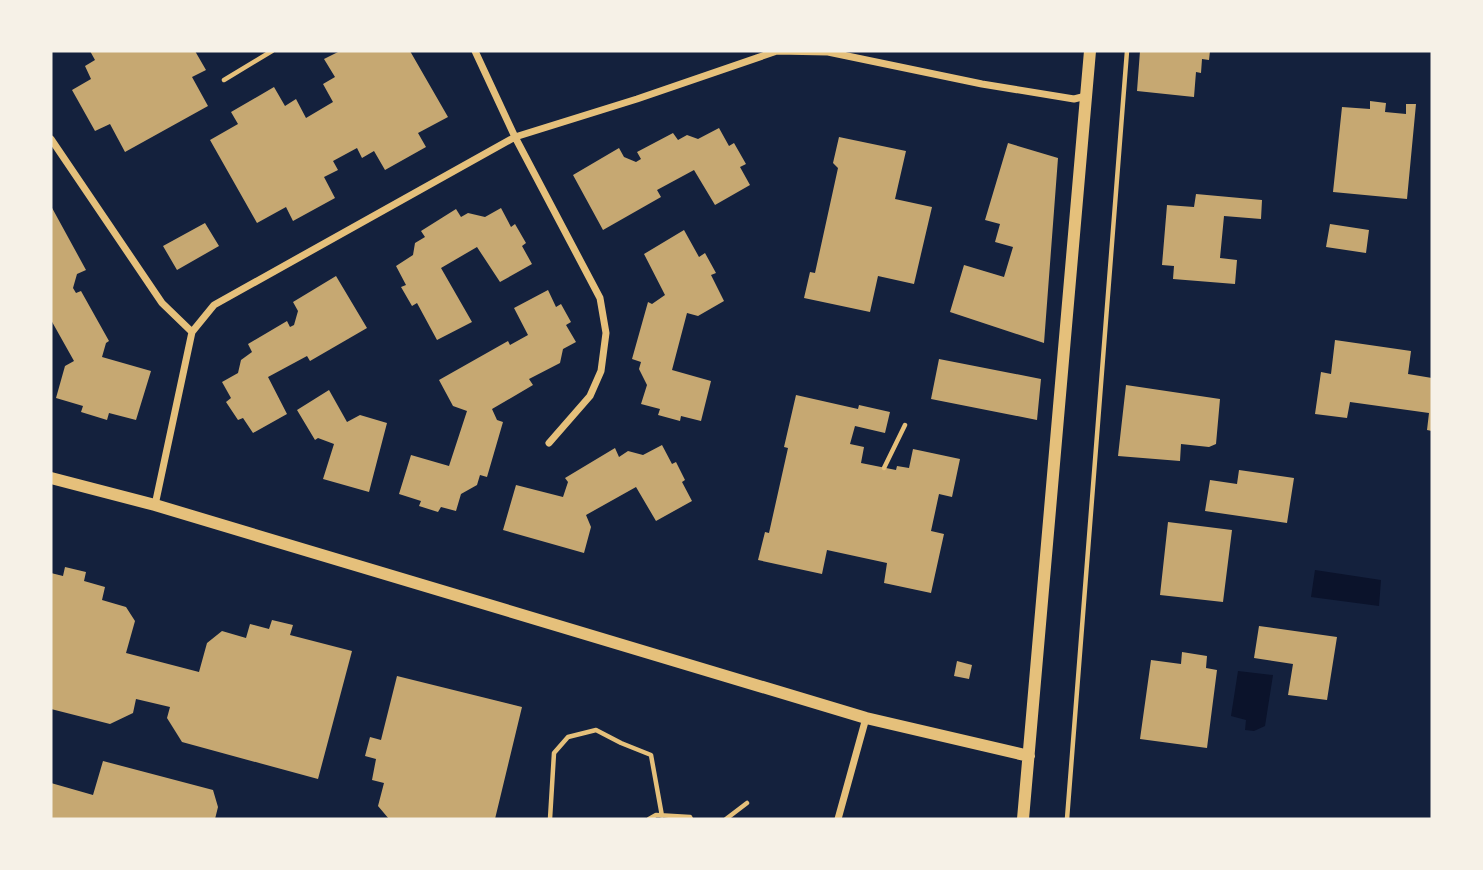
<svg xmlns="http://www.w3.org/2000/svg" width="1483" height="870" viewBox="0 0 1483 870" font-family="'Playfair Display',serif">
<rect width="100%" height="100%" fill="#14213d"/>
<path fill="#0b132b" d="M 1315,570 L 1381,580 L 1379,606 L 1311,597 Z
M 1238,671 L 1273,675 L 1265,726 L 1254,731 L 1245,730 L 1246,720 L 1231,716 Z"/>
<path fill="#c6a872" d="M 90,51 L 195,51 L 206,70 L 192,77 L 208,106 L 125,152 L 110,124 L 95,131 L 72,90 L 91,79 L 85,66 L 95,60 Z
M 340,51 L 410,51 L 448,117 L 418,133 L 426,147 L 385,170 L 374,151 L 362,158 L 357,148 L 333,161 L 338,170 L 324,177 L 335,198 L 293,221 L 286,207 L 257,223 L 210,140 L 238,124 L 231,112 L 274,87 L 285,106 L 296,99 L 306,118 L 333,102 L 323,84 L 335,77 L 324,59 Z
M 1140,51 L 1210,51 L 1209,60 L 1202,59 L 1201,73 L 1196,72 L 1194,97 L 1137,91 Z
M 1370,101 L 1386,103 L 1385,112 L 1406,114 L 1406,104 L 1416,104 L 1407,199 L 1333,192 L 1342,107 L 1370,109 Z
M 719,128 L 729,146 L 734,143 L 746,164 L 740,167 L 750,185 L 715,205 L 694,170 L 657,190 L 661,197 L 603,230 L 573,175 L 619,148 L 624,157 L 636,162 L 641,159 L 637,152 L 673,133 L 678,140 L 687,135 L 698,139 Z
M 839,137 L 906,151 L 895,199 L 932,207 L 914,284 L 878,276 L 870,312 L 804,298 L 810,272 L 815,273 L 838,168 L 833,163 Z
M 1008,143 L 1058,158 L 1044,343 L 950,312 L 964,265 L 1004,277 L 1013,247 L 995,242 L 1000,224 L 985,220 Z
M 1196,194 L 1262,200 L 1261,219 L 1224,216 L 1220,258 L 1237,260 L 1235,284 L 1173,279 L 1174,266 L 1162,265 L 1167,205 L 1194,207 Z
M 51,206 L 86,270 L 77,274 L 73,288 L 76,293 L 81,291 L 109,341 L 106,343 L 102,357 L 151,371 L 136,420 L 109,413 L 107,420 L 81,412 L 83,406 L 56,398 L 65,366 L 74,361 L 51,320 Z
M 501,208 L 511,227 L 515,224 L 526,243 L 522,246 L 532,264 L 500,282 L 477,247 L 441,268 L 472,322 L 437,340 L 417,303 L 412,306 L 401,287 L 406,285 L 396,266 L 413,255 L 415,243 L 425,237 L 421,231 L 456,209 L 461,217 L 468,213 L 485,217 Z
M 205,223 L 219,246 L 177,270 L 163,246 Z
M 1330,224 L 1369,230 L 1366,253 L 1326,247 Z
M 684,230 L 699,257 L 705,253 L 716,273 L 711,275 L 724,301 L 698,316 L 687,313 L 672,370 L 711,381 L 701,421 L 681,416 L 680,421 L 658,415 L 660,409 L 641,404 L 647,385 L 639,369 L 641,362 L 632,359 L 648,302 L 652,304 L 665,295 L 644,254 Z
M 336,276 L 367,328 L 310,361 L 307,356 L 268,377 L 287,414 L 253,433 L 243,418 L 238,420 L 226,402 L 231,398 L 222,382 L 238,373 L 241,360 L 252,352 L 248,344 L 287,321 L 290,327 L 294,325 L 298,311 L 293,302 Z
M 548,290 L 556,307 L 561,304 L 571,322 L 566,325 L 576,342 L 563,349 L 560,363 L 529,379 L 533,385 L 492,409 L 497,420 L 503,422 L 487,477 L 480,475 L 477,485 L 461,494 L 456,511 L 441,507 L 438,512 L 419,506 L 421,501 L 399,494 L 411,455 L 449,466 L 467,411 L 453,406 L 439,380 L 508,341 L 510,345 L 528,335 L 514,308 Z
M 1335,340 L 1411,351 L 1408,374 L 1432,378 L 1432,431 L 1427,430 L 1429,413 L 1350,402 L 1347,418 L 1315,414 L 1321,372 L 1331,374 Z
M 939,359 L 1041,379 L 1037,420 L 931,399 Z
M 1126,385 L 1220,399 L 1216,444 L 1209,447 L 1181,444 L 1180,461 L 1118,456 Z
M 329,390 L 347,422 L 360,415 L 387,423 L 369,492 L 323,479 L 334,444 L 318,438 L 315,440 L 297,410 Z
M 796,395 L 858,409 L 859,405 L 890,412 L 885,433 L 855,426 L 850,444 L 864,447 L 861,463 L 896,470 L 897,466 L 909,468 L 913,449 L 960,459 L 952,497 L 939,494 L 931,531 L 944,534 L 931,593 L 884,583 L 887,563 L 827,550 L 822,574 L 758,560 L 765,532 L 769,533 L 788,448 L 784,447 Z
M 662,445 L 672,464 L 676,462 L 685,480 L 682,482 L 692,501 L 656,521 L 636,487 L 586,515 L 591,527 L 584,553 L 503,530 L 516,485 L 563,497 L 568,482 L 565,478 L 615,448 L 619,457 L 628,451 L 643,455 Z
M 1239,470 L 1294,478 L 1287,523 L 1205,511 L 1210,480 L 1237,484 Z
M 1168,522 L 1232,530 L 1223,602 L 1160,595 Z
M 65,567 L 86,572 L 84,581 L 105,587 L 102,600 L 126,607 L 135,621 L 126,653 L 199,672 L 207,643 L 222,631 L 246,638 L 250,624 L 269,629 L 272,620 L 293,625 L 290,635 L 352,651 L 318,779 L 182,742 L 167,718 L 170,707 L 136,699 L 133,713 L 110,724 L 51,709 L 51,573 L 63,576 Z
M 1259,626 L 1337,637 L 1327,700 L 1288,695 L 1293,664 L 1254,658 Z
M 1182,652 L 1207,656 L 1206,668 L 1217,670 L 1207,748 L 1140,739 L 1151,660 L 1181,664 Z
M 957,661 L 972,665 L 969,679 L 954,676 Z
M 397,676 L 522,707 L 495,819 L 389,819 L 378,806 L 384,783 L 372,780 L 376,759 L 365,756 L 370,737 L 381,740 Z
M 103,761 L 213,790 L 218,807 L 215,819 L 51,819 L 51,783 L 93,795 Z"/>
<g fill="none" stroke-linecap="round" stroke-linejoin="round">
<path stroke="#e5c07b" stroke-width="4.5" d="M 224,80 L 272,51
M 884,468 L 905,425
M 550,819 L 554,753 L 568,737 L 596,730 L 621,743 L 651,755 L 662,816
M 649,819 L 656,815 L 690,817 L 691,819
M 726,819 L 747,803
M 1067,819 L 1127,51"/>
<path stroke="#e5c07b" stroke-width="7" d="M 475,51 L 515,137 L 600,298 L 606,333 L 601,371 L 590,396 L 549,443
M 51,139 L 162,303 L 192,332
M 155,505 L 192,332 L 214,305 L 515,137 L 637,99 L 777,51 L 828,52 L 982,84 L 1074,99 L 1086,96
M 838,819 L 866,718"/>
<path stroke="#e5c07b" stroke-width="12" d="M 51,478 L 155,505 L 866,718 L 1029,756
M 1023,819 L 1090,51"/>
</g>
<rect width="1483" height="870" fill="none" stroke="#f6f1e7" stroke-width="105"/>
</svg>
